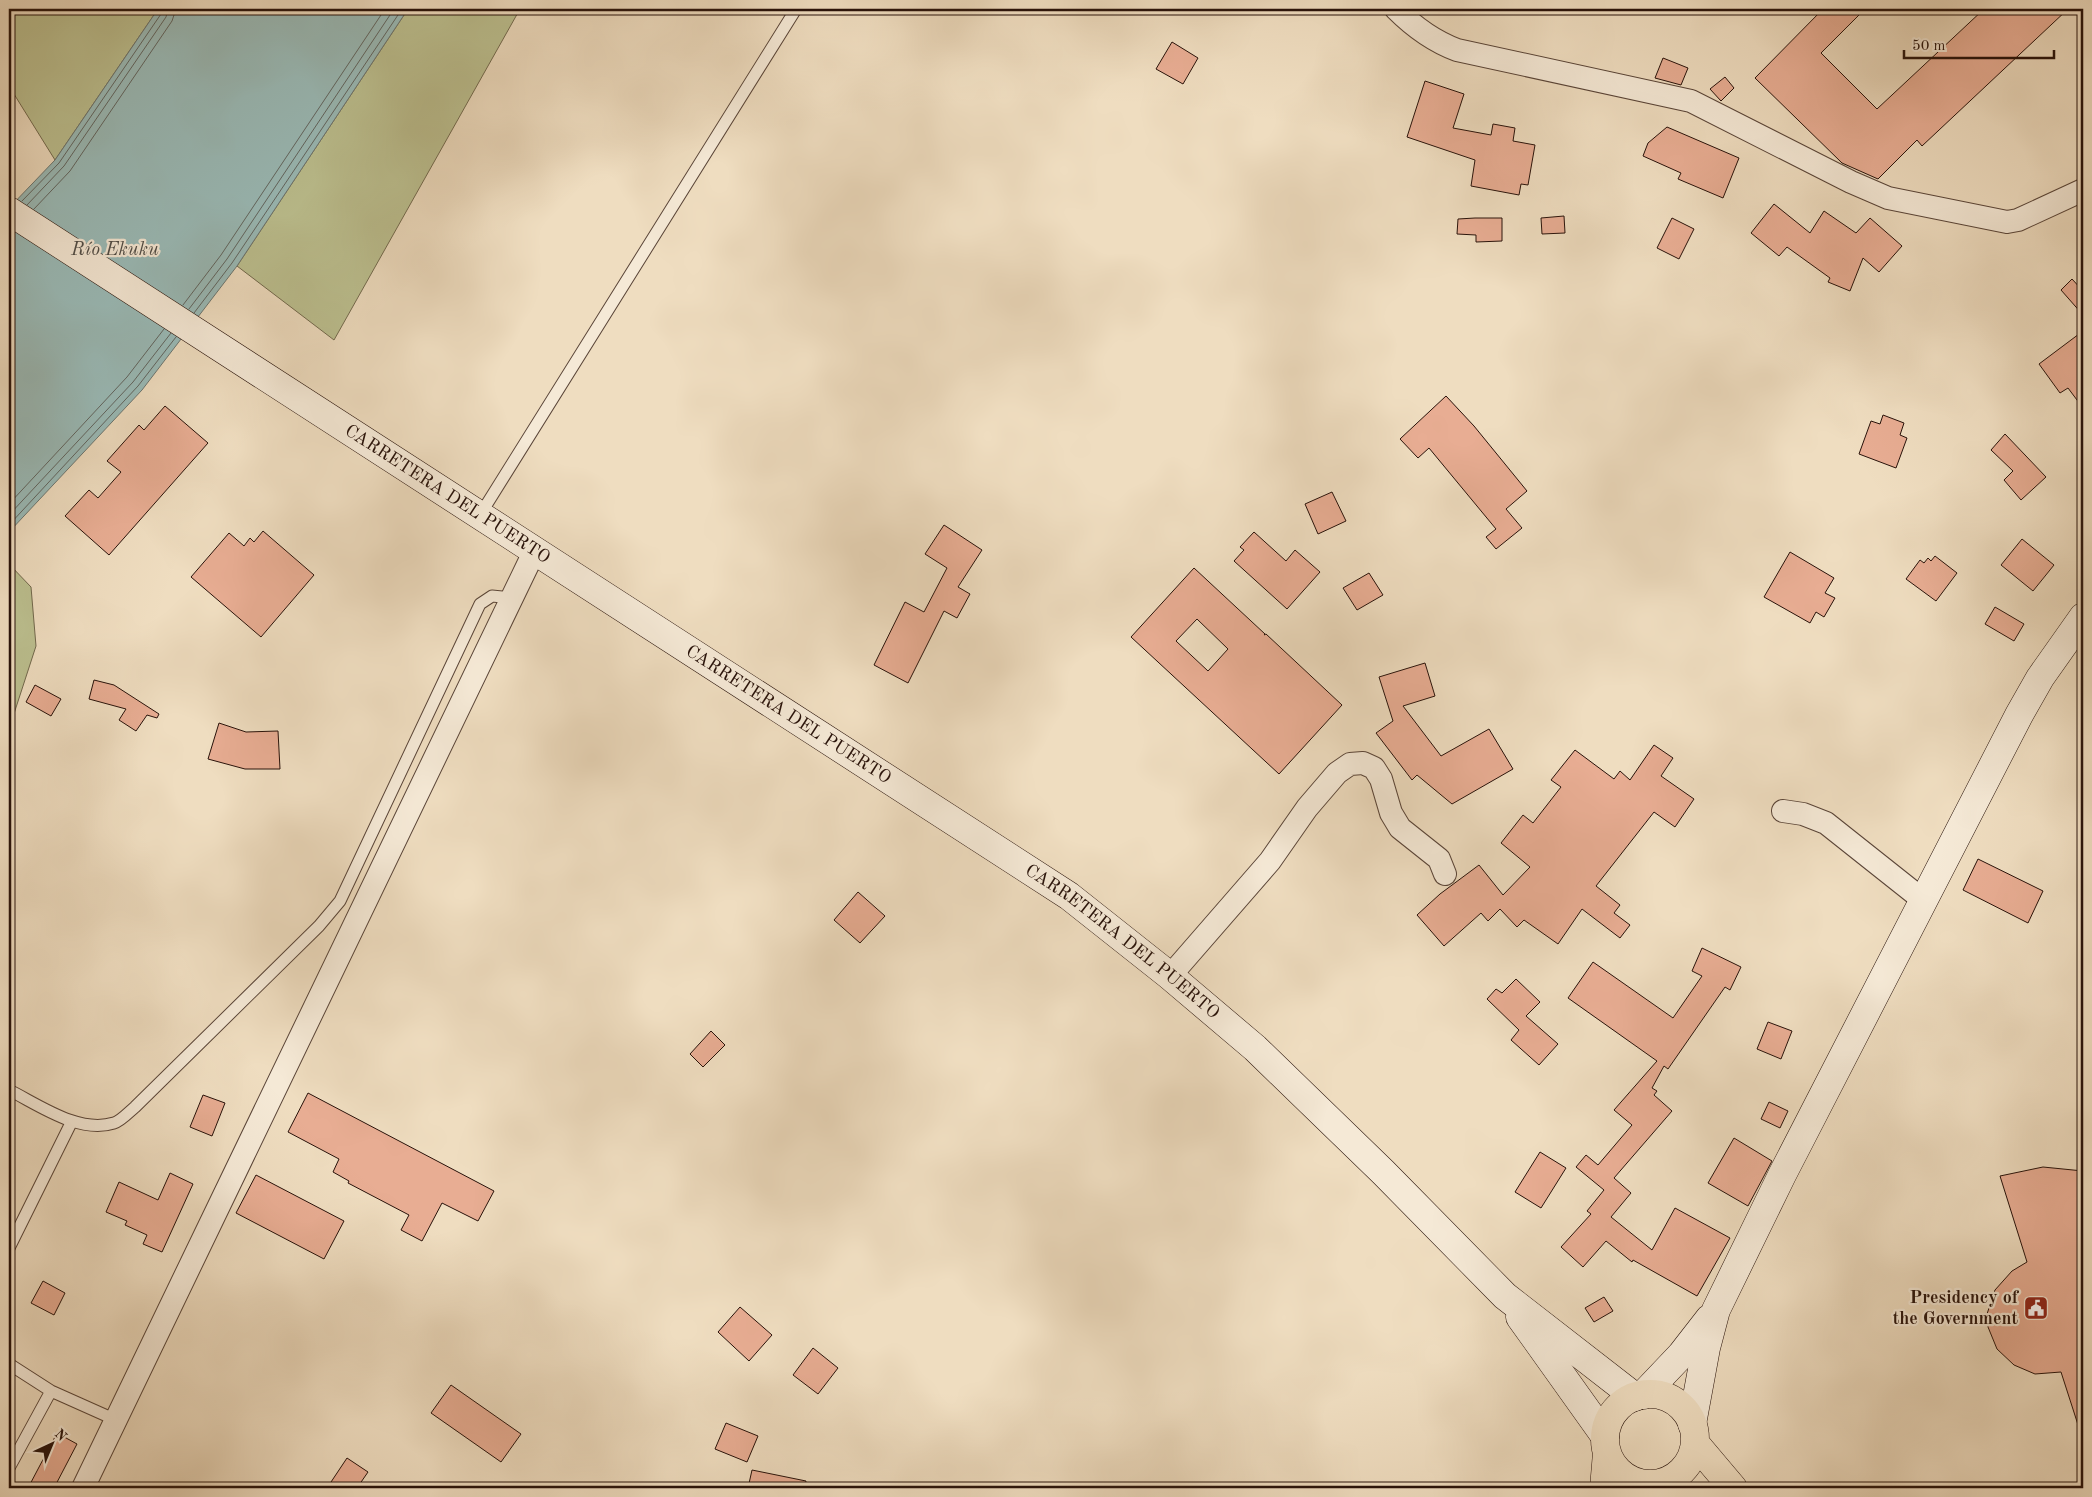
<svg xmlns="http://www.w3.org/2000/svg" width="2092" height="1497" viewBox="0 0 2092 1497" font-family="'Old Standard TT',serif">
<rect width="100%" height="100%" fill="#efddc0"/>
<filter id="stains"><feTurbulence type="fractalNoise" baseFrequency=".004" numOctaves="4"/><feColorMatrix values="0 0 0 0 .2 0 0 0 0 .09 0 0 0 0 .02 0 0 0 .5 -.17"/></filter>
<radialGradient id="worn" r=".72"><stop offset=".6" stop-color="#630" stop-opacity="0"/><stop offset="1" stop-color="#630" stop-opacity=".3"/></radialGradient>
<path fill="#bcc090" stroke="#72694d" d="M 9,9 L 158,9 L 55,160 L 9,86 Z
M 408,9 L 520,9 L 334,340 L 237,266 Z
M 9,564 L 31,587 L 36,646 L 9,729 Z"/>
<path fill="#9abbb8" stroke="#6c7772" d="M 158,9 L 408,9 L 237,266 L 142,390 L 9,532 L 9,208 L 55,160 Z"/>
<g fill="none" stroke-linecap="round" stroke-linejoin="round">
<path stroke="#616661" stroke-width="1" d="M 22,201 L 59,163 L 161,14 L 162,9
M 27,205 L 64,166 L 166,17 L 168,9
M 34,209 L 70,171 L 172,21 L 176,9
M 183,305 L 221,255 L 385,9
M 189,309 L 227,259 L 394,9
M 194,313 L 232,263 L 402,9
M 9,504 L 127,377 L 164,329
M 9,515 L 133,382 L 171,333
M 9,525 L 138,386 L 176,337"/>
</g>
<path fill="#e8ad93" stroke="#28120a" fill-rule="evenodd" d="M 1823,9 L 1865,9 L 1821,53 L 1877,109 L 1984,9 L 2068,9 L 1922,146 L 1917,140 L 1878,179 L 1842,163 L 1755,78 Z
M 1172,42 L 1198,58 L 1183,84 L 1156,69 Z
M 1663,58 L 1688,68 L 1681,85 L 1655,78 Z
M 1725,77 L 1734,88 L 1721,101 L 1710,89 Z
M 1425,81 L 1464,94 L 1453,128 L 1491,135 L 1493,124 L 1515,128 L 1513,141 L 1535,145 L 1528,185 L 1521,184 L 1519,195 L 1471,186 L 1475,160 L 1407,137 Z
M 1667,127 L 1739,158 L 1723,198 L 1678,179 L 1681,173 L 1643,156 L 1648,143 Z
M 1774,204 L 1810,233 L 1824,211 L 1856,233 L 1870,218 L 1902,246 L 1879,272 L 1863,258 L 1850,291 L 1828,282 L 1830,278 L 1787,247 L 1779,256 L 1751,233 Z
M 1564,216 L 1565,233 L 1542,234 L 1541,218 Z
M 1475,218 L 1502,218 L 1502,241 L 1476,242 L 1476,235 L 1457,234 L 1458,219 Z
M 1672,218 L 1694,229 L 1679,259 L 1657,248 Z
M 2072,279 L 2083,291 L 2083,315 L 2061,290 Z
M 2083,331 L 2083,408 L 2068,388 L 2060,393 L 2039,364 Z
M 1446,396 L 1474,426 L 1527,491 L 1506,509 L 1522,528 L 1496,549 L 1486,537 L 1496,529 L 1429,448 L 1418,458 L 1400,439 Z
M 165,406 L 208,443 L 109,555 L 65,516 L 89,490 L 98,498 L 121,472 L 107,461 L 139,425 L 144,430 Z
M 1883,415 L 1904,423 L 1900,435 L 1907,438 L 1896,468 L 1859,454 L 1871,421 L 1880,424 Z
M 2005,434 L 2046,477 L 2021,500 L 2004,480 L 2013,471 L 1991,450 Z
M 1332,492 L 1346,521 L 1318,534 L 1305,504 Z
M 944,525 L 982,550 L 958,587 L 970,594 L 957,618 L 944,611 L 908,683 L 874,665 L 905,602 L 924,612 L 947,568 L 925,554 Z
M 263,531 L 314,575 L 261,637 L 191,577 L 229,533 L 244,546 L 250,538 L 254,542 Z
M 1254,532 L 1286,561 L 1295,550 L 1320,572 L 1287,609 L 1234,561 L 1244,550 L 1240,547 Z
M 2022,539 L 2054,565 L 2033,591 L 2001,565 Z
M 1790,552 L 1834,578 L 1825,593 L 1835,598 L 1824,617 L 1816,612 L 1810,623 L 1764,597 Z
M 1935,556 L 1957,573 L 1936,601 L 1906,579 L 1920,560 L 1924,563 L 1928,558 L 1931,561 Z
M 1194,568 L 1265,634 L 1264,635 L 1266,634 L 1342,705 L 1279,774 L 1131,637 ZM 1197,619 L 1228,649 L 1208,671 L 1176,641 Z
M 1369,573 L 1383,595 L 1357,610 L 1343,588 Z
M 1995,607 L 2024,624 L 2014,641 L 1985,624 Z
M 1425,663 L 1435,696 L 1403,706 L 1441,756 L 1489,729 L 1513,769 L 1452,804 L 1417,775 L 1412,780 L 1376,733 L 1393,721 L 1379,677 Z
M 94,680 L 114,685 L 159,714 L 157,718 L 147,715 L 136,731 L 119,720 L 126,709 L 89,699 Z
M 35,685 L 61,699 L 51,716 L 26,702 Z
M 219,723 L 246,732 L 278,731 L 280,769 L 245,769 L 208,759 Z
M 1654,745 L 1673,758 L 1661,776 L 1694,799 L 1675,827 L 1654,812 L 1596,886 L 1620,905 L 1614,913 L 1630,925 L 1620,938 L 1582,909 L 1558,944 L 1524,920 L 1517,927 L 1500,909 L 1488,921 L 1481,913 L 1444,946 L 1417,915 L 1440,894 L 1479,865 L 1503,895 L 1530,867 L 1501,843 L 1523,815 L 1533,823 L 1561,787 L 1551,780 L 1575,750 L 1614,779 L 1620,771 L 1630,780 Z
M 1978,859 L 2043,891 L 2028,923 L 1963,890 Z
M 858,892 L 885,916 L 860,943 L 834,920 Z
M 1702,948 L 1741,967 L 1730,990 L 1725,987 L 1668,1069 L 1664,1066 L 1652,1088 L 1657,1091 L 1654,1095 L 1672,1111 L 1614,1178 L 1631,1193 L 1611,1217 L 1652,1250 L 1675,1208 L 1730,1238 L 1697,1296 L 1633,1260 L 1632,1262 L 1606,1241 L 1583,1267 L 1561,1247 L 1591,1214 L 1587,1211 L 1604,1190 L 1576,1167 L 1586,1155 L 1598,1165 L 1632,1125 L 1614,1110 L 1657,1061 L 1568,998 L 1593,962 L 1673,1018 L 1702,976 L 1692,971 Z
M 1516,979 L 1540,1002 L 1526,1016 L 1558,1044 L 1539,1065 L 1511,1040 L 1519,1030 L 1487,999 L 1496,989 L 1502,993 Z
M 1768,1022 L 1792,1031 L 1781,1059 L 1757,1049 Z
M 711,1031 L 725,1045 L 703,1067 L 690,1054 Z
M 308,1093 L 494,1191 L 478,1221 L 442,1203 L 422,1241 L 401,1230 L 409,1215 L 348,1183 L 349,1181 L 333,1172 L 339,1159 L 288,1132 Z
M 203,1095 L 225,1103 L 212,1136 L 190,1127 Z
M 1769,1102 L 1788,1111 L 1780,1128 L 1761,1119 Z
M 1734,1138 L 1772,1161 L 1748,1206 L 1708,1183 Z
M 1540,1152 L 1566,1168 L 1541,1208 L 1515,1192 Z
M 2043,1167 L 2083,1171 L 2083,1431 L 2080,1431 L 2061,1372 L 2035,1374 L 2014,1365 L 1997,1349 L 1988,1327 L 1987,1314 L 1995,1290 L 2012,1271 L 2027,1262 L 2000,1176 Z
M 170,1173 L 193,1184 L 162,1252 L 143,1244 L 147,1235 L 125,1225 L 127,1221 L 106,1212 L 119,1182 L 158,1200 Z
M 256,1175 L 344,1221 L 324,1259 L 236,1213 Z
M 43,1281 L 65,1293 L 54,1315 L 31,1303 Z
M 1604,1297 L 1613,1311 L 1594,1322 L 1585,1308 Z
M 740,1307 L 772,1335 L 749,1361 L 718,1332 Z
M 813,1348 L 838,1368 L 818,1394 L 793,1375 Z
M 451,1385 L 521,1434 L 501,1462 L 431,1413 Z
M 726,1423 L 758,1436 L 747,1462 L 715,1449 Z
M 57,1433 L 77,1444 L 54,1488 L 28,1488 Z
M 347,1458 L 368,1472 L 357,1488 L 327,1488 Z
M 752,1470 L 806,1481 L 805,1488 L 748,1488 Z"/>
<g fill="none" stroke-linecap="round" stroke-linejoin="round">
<defs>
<path id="service" d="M 480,515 L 796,9
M 9,1090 C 39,1105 79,1134 114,1123 C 121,1121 129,1112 135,1107 L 319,926 L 340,901 L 480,604 L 492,596 L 512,598
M 9,1248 L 72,1121
M 9,1364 L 51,1391 L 116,1420
M 9,1468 L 51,1391"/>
<path id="minor" d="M 1396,9 C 1414,27 1433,41 1457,50 L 1691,101 L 1851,182 L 1888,198 L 2007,222 L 2018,220 L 2083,190
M 1783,811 L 1803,814 L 1826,823 L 1923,900
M 1170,976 L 1270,861 L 1307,808 L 1337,773 L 1350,764 L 1363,763 L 1374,768 L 1381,779 L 1391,813 L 1400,828 L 1439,859 L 1445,874
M 83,1488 L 535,550"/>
<g id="secondary">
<path id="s1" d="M 9,211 L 1069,896 L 1170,976 L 1255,1048 L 1383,1172 L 1505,1296 L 1635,1397"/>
<path d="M 1520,1317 L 1605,1436"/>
<path d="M 1643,1395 L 1681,1355 L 1709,1319"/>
<path d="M 1692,1424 L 1706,1348 L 1716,1310 L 1782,1175 L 2019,715 L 2040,678 L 2083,617"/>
</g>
<path id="primary" d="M1605 1439a45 45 0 1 1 90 0a45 45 0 1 1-90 0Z
M 1695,1443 L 1733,1488
M 1604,1488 L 1607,1453"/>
</defs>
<use href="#service" stroke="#5a4538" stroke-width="13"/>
<use href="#minor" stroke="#5a4538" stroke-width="24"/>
<use href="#secondary" stroke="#28120a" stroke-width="29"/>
<use href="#primary" stroke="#28120a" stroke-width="29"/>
<use href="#service" stroke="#f5e9d6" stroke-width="11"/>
<use href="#minor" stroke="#f5e9d6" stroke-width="22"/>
<use href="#secondary" stroke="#f5e9d6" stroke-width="28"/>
<use href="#primary" stroke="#efddc0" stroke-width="28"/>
</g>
<defs>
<symbol id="civic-square" viewBox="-11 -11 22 22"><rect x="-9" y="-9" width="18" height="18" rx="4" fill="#8f2418" stroke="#f5e9d6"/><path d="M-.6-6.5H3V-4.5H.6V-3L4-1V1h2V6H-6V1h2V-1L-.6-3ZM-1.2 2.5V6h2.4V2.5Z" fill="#fff"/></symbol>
</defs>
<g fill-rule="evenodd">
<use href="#civic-square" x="2022" y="1294" width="28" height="28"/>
</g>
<g text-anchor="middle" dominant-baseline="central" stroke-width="4.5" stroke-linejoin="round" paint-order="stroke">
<g font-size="18" fill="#28120a" stroke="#f5e9d6">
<text stroke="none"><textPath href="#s1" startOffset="522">CARRETERA DEL PUERTO</textPath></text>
<text stroke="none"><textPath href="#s1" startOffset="928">CARRETERA DEL PUERTO</textPath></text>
<text stroke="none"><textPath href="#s1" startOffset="1332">CARRETERA DEL PUERTO</textPath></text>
</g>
<g font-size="18" font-weight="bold" fill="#28120a" stroke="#f5e9d6" text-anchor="end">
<text x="2018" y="1298">Presidency of<tspan x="2018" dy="21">the Government</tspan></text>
</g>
<g font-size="19" font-style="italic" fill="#504d47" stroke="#f5e9d6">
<text x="115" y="250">Río Ekuku</text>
</g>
</g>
<rect width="2092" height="1497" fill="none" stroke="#efddc0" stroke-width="30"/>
<rect x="10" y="10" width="2072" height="1477" fill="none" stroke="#28120a" stroke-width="2.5"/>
<rect x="15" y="15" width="2062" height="1467" fill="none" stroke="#28120a"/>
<g transform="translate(52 1444) rotate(44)" stroke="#f5e9d6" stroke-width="4" paint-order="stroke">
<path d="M0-4L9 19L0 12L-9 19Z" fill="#28120a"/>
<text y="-8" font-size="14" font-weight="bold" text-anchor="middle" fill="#28120a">N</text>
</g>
<path d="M1904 50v8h150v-8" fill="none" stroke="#28120a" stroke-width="2.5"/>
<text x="1912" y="50" font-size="15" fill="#28120a" stroke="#f5e9d6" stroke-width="4" paint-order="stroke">50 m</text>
<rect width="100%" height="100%" filter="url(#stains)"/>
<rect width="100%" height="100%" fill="url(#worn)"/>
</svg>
